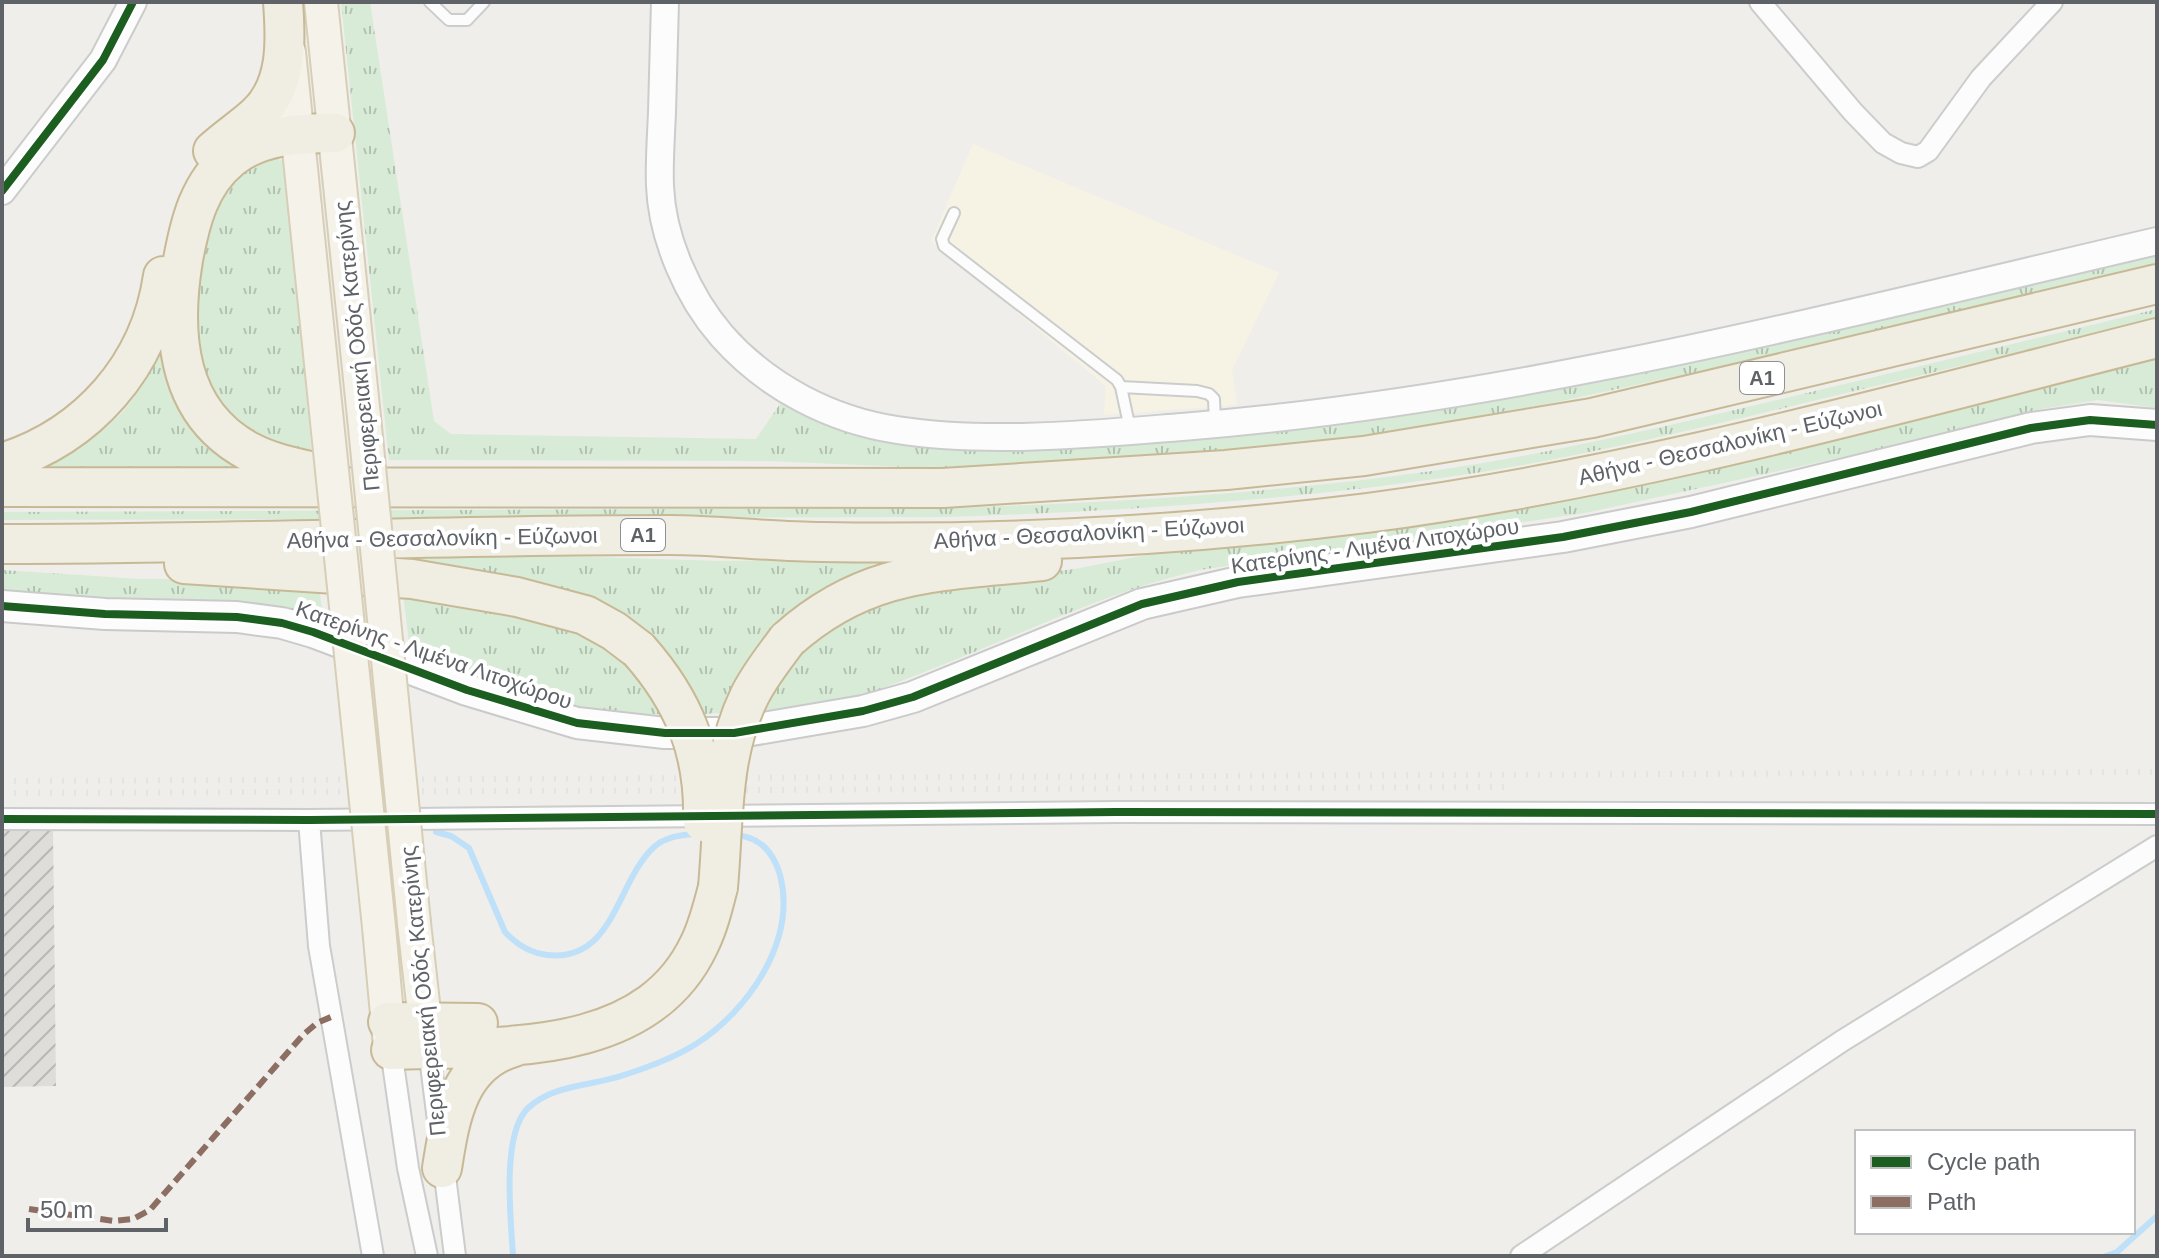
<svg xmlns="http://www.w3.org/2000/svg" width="2159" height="1258" viewBox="0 0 2159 1258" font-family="Helvetica,sans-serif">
<defs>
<pattern id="industrial-furrows" width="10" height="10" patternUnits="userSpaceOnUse" patternTransform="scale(2)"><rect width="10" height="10" fill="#dfddda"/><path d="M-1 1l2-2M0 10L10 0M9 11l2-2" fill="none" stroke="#b8b7b5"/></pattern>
<pattern id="grass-tufts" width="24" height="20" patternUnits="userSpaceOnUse" patternTransform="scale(2)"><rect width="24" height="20" fill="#d8ebd6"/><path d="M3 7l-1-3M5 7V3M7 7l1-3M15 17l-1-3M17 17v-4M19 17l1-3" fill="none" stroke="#b2c2b1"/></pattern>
</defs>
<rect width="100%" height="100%" fill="#efeeea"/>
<path fill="#f7f3e4" d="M 973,144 L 1279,273 L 1232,370 L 1237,405 L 1104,415 L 1106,386 L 931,241 Z"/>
<path fill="url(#industrial-furrows)" d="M 2,830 L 53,830 L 56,1086 L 2,1087 Z"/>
<path fill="url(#grass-tufts)" d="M 341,2 L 370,2 L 434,421 L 451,434 L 756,439 L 784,398 L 819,416 L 1150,438 L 2157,252 L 2157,264 L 1838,341 L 1562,401 L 1435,425 L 1303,444 L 1211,454 L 955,469 L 766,461 L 389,460 Z
M 274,156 L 285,163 L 312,456 L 247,439 L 203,392 L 191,268 L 228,172 Z
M 2157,309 L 2157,319 C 2037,348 1916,376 1796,405 C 1692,430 1588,455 1482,472 C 1304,500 1126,511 947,517 L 2,520 L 2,512 L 948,508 C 1127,502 1306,492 1483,463 C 1594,444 1705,417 1815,391 C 1929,364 2043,337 2157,309 Z
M 161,347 C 167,408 196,444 247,474 L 31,473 C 70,453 119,428 140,387 C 145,375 149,363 153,351 Z
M 2157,355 L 2157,408 L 2098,400 L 2041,409 L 1917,441 L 1585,513 L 1200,570 C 1112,590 1031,630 947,663 C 903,680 859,700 812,706 C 796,709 780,709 763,710 L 771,692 L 813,635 L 905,587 L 1075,569 Z
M 404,551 L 719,561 L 912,559 L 872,565 L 824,592 L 738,678 L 721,713 L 703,714 L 664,653 L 404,563 Z
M 2,570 L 141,579 L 234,579 L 319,585 L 323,618 C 219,591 108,601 2,600 Z
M 402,586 L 481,598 L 617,645 L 665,714 C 580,720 489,680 410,651 Z"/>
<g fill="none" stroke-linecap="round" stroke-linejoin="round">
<path stroke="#bfe0f9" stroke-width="6" d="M 436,832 L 451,836 L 469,848 L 505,932 C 517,945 530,953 547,955 C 615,962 616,882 654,847 C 665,837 680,835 695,834
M 513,1256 C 511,1221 501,1134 528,1108 C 553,1084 593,1086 624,1075 C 649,1067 674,1058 696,1044 C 749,1010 797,940 780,875 C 773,851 758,836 734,835
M 2106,1256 L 2117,1252 L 2157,1216"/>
<defs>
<path id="service" d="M 430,2 L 449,20 L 467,20 L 484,2
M 954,213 L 942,239 L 944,246 L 1117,380 L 1121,387 L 1130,429
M 1121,387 L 1197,391 L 1209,394 L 1214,399 L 1215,422"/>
<path id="minor" d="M 1760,2 L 1853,112 L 1883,143 L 1901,153 L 1918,157 L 1928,151 L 1981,78 L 2052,2
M 2,819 L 309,820 L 1117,812 L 2157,814
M 309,820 L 319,946 L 373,1256
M 429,1049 L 455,1256
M 391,1050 L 408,1168 L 427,1256
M 1521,1256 L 1842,1041 L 2157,846"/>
<path id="tertiary" d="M 665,2 C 664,39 663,76 662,112 C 661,137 659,162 660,186 C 662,238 688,297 722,336 C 767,387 831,420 897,430 C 987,444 1092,434 1182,427 C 1512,401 1835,316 2157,241
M 2,191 L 103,60 L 133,2"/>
<path id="secondary" d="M 2,606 L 105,614 L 237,617 L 282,623 L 313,632 L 467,690 L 577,723 L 665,733 L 734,733 L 863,711 L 913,697 L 1142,604 L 1238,582 L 1563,537 L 1691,512 L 2031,428 L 2090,420 L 2157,425"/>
<path id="primary" d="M 321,2 L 364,417
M 289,52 L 305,208
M 414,923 L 428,1047
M 379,927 L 390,1047"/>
<path id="motorway" d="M 213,151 C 227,138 243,128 257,115 C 288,86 286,41 283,2
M 2,463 C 88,436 150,366 163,276
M 319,473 C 297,468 270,463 250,452 C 176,413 171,333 183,260 C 190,222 199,184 231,158 C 260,135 300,133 335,133
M 2,487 L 943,488 L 1226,470 L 1364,456 L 1592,418 L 2157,284
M 2,544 C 224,544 447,535 669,535 C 720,535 771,542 822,542 C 1001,545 1190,535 1367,513 C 1635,478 1896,404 2157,338
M 184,564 L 412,579 L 517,597 L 585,615 L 614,631 L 639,650
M 787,640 C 867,568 941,572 1042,561
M 388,1022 L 478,1023
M 391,1050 C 496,1046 645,1059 699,945 C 708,927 713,907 718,887
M 442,1168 C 450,1118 458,1063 514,1047"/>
</defs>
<use href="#service" stroke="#cbcccc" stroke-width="14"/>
<use href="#minor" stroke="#cbcccc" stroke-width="24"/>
<use href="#tertiary" stroke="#cbcccc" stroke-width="30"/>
<use href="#secondary" stroke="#cacacb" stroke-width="34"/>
<use href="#primary" stroke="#d7ceb8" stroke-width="36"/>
<use href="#motorway" stroke="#c8b996" stroke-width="42"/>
<use href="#service" stroke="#fdfcfc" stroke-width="10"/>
<use href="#minor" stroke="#fdfcfc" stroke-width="20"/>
<use href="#tertiary" stroke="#fdfcfc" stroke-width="26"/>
<use href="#secondary" stroke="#fdfcfc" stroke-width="30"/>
<use href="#primary" stroke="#f4f2e9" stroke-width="32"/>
<use href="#motorway" stroke="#f0ede3" stroke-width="38"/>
<path stroke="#e4e4e4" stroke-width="6" stroke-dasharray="2 10" stroke-linecap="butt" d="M 2,781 L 2157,772
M 2,793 L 1506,787"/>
<defs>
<path id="primary-bridge" d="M 305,208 L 379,927
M 364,417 L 414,923"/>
<path id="motorway-bridge" d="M 639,650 C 684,701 705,752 703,822
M 718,887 C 724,823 720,756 749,697 C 759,676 774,658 787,640"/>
</defs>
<use href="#primary-bridge" stroke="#d7ceb8" stroke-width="36" stroke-linecap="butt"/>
<use href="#motorway-bridge" stroke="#c8b996" stroke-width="42" stroke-linecap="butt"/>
<use href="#primary-bridge" stroke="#f4f2e9" stroke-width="32"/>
<use href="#motorway-bridge" stroke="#f0ede3" stroke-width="38"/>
<path stroke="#8d6e63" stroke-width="6" stroke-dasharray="12 6" stroke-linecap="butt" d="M 29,1209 L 114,1221 L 133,1219 L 150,1210 L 303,1035 L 317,1023 L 331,1017"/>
<defs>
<path id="cycleway" d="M 2,191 L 103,60 L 133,2
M 2,606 L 105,614 L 237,617 L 282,623 L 313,632 L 467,690 L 577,723 L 665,733 L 734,733 L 863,711 L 913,697 L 1142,604 L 1238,582 L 1563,537 L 1691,512 L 2031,428 L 2090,420 L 2157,425
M 2,819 L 309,820 L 1117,812 L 2157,814"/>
</defs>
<use href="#cycleway" stroke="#fff" stroke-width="13"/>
<use href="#cycleway" stroke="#1b5e20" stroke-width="8"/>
</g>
<g text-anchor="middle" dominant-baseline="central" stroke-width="8" stroke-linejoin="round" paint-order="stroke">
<g fill="#fff" stroke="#8f9295" stroke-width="2">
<rect x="1740" y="362" width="44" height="32" rx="6"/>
<rect x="621" y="519" width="44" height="32" rx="6"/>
</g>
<g font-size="20" font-weight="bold" fill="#5f6368">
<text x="1762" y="378">Α1</text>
<text x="643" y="535">Α1</text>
</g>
<g font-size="22" fill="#5f6368" stroke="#fff">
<text transform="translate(357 346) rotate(-96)">Περιφερειακή Οδός Κατερίνης</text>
<text transform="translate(1730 443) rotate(-13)">Αθήνα - Θεσσαλονίκη - Εύζωνοι</text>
<text transform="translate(1089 533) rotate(-3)">Αθήνα - Θεσσαλονίκη - Εύζωνοι</text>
<text transform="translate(442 538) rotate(-1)">Αθήνα - Θεσσαλονίκη - Εύζωνοι</text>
<text transform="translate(1375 546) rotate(-8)">Κατερίνης - Λιμένα Λιτοχώρου</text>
<text transform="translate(434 655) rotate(19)">Κατερίνης - Λιμένα Λιτοχώρου</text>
<text transform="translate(423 991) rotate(-96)">Περιφερειακή Οδός Κατερίνης</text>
</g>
</g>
<rect width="2159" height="1258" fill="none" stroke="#5f6368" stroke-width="8"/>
<rect x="1855" y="1130" width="280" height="104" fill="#ffffff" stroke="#bfc1c3" stroke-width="2"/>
<rect x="1871" y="1156" width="40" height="12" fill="#1b5e20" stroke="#bfc1c3" stroke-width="2"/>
<text x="1927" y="1170" font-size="24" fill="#5f6368">Cycle path</text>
<rect x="1871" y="1196" width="40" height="12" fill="#8d6e63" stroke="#bfc1c3" stroke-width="2"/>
<text x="1927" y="1210" font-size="24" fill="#5f6368">Path</text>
<path d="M28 1218v12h138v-12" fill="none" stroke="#5f6368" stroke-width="4"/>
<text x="40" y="1218" font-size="24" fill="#5f6368" stroke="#ffffff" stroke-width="6" paint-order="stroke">50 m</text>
</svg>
